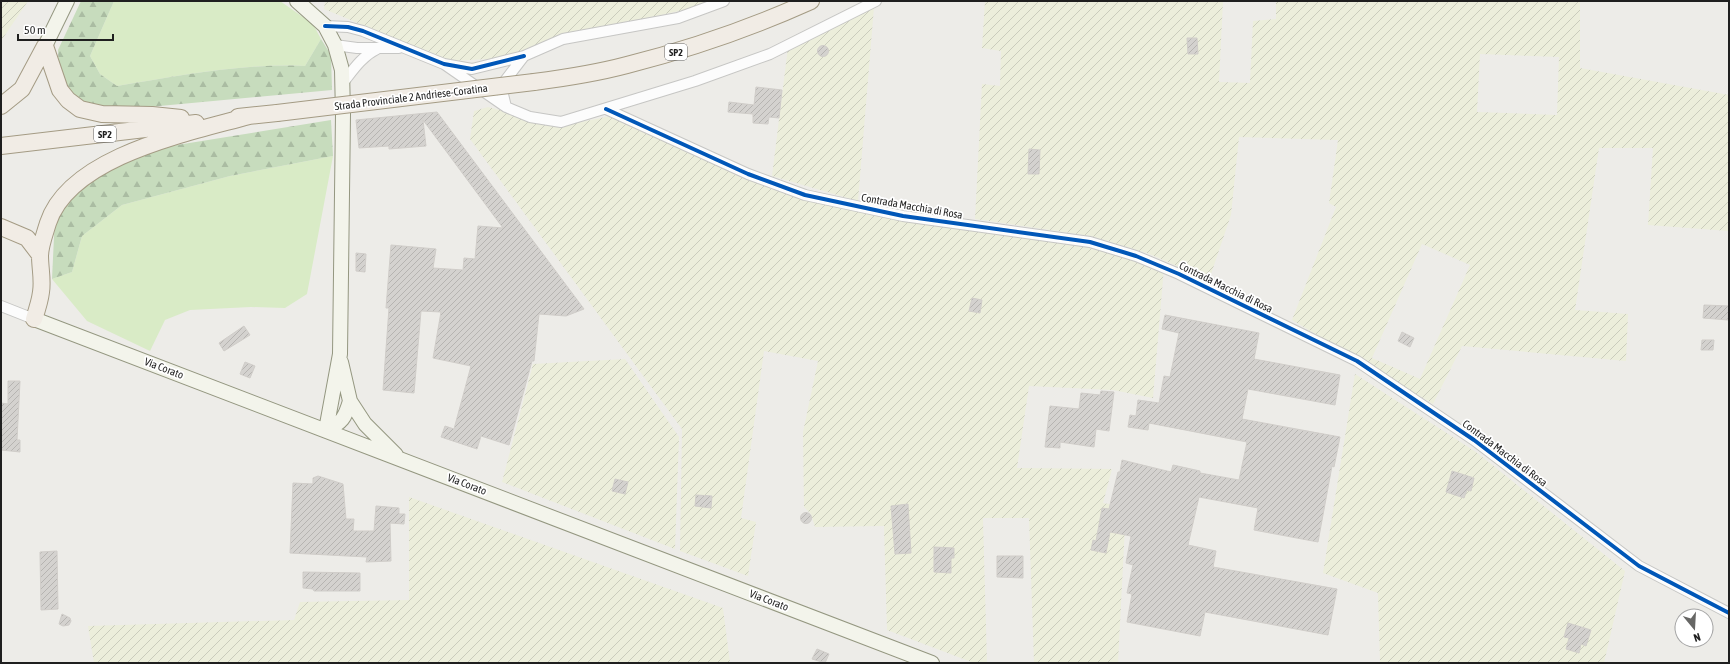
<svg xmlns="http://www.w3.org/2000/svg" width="1730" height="664" viewBox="0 0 1730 664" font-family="'Asap Condensed',sans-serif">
<defs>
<pattern id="farmland-furrows" width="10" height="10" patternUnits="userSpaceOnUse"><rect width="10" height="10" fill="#eceedb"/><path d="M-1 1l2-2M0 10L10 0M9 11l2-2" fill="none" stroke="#caccbc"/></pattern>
<pattern id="forest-firs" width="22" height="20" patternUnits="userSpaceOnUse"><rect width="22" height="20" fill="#c7dcbd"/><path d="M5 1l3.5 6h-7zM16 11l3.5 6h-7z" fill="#aabca2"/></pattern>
<pattern id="building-hatch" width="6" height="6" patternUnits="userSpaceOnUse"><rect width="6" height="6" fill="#d4d2cf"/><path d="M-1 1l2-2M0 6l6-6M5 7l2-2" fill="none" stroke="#b6b4b1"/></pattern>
</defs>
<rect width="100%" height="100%" fill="#edece8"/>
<path fill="url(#farmland-furrows)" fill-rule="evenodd" d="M 1,1 L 28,1 L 1,41 Z
M 325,1 L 712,1 L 712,4 L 553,38 L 507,58 L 450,61 L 324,9 Z
M 985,1 L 1223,1 L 1219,82 L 1250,83 L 1253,21 L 1276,19 L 1276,1 L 1580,1 L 1580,68 L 1729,95 L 1729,231 L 1648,225 L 1653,148 L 1599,148 L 1575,310 L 1628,314 L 1626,361 L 1462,346 L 1433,404 L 1292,320 L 1336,207 L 1329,203 L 1338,140 L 1239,137 L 1231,215 L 1209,280 L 1147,253 L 1091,236 L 975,219 L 982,84 L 1000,86 L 1001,51 L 982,48 ZM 1480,54 L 1559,57 L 1557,115 L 1477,112 ZM 1422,244 L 1470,265 L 1420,379 L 1372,358 Z
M 874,7 L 858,201 L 772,176 L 788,47 Z
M 488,107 L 561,126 L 616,115 L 847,208 L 1076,239 L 1164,267 L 1153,398 L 1113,390 L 1029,386 L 1017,468 L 1112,469 L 1103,503 L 1126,507 L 1118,663 L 1034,663 L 1029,518 L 983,518 L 987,663 L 974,663 L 887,630 L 884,526 L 815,527 L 811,514 L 804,507 L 803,432 L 818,361 L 764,351 L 741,518 L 756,522 L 748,576 L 680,551 L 682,429 L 470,139 L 474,111 Z
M 625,359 L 679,437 L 675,549 L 502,482 L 533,364 Z
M 1355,374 L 1476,452 L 1625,571 L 1604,663 L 1380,663 L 1378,593 L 1323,573 Z
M 409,497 L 723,608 L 730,663 L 94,663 L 88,626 L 294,620 L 300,602 L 409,600 Z"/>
<path fill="#d9ebc6" d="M 114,1 L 280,1 L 313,24 L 321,39 L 305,66 C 242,63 179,76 117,86 L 100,74 L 90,56 Z
M 333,156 L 307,294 L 285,308 L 251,307 L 190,310 L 165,320 L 150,351 L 87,321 L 52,279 L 72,272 L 82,236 L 122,205 L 230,176 Z"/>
<path fill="url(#forest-firs)" d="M 81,1 L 114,1 L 90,56 L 100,74 L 117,86 C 179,76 242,63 305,66 L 321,39 L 331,55 L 332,90 L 106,111 L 74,101 L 59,79 L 58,50 Z
M 331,120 L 333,156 L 230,176 L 122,205 L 82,236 L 72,272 L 52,279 L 55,216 L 90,177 L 146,150 Z"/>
<path fill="url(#building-hatch)" stroke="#d0cdc9" d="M 1187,38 L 1197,38 L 1198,54 L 1188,54 Z
M817.5 51a5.5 5.5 0 1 1 11 0a5.5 5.5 0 1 1-11 0Z
M 756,87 L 782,90 L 779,118 L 769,117 L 768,124 L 753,123 L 753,114 L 728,112 L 729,102 L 754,105 Z
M 437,112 L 584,309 L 566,316 L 539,314 L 534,361 L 532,361 L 509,445 L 481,436 L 477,449 L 441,437 L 445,426 L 454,429 L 471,366 L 433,358 L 441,312 L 421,311 L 414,393 L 383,390 L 389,308 L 386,308 L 391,245 L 436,249 L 433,268 L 463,270 L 464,258 L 475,259 L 478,226 L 503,228 L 423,120 L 426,146 L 389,149 L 389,146 L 359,148 L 356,120 Z
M 1029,149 L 1040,150 L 1039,174 L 1028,174 Z
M 356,253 L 366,254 L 365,272 L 356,271 Z
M 972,298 L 982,300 L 980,313 L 969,311 Z
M 1704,305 L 1729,306 L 1728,320 L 1703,318 Z
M 1165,315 L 1259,333 L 1254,359 L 1340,375 L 1335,405 L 1248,389 L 1242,419 L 1340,437 L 1334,467 L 1332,466 L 1318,542 L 1254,530 L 1258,508 L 1199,497 L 1188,545 L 1216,551 L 1213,567 L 1337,589 L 1328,635 L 1205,612 L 1200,636 L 1127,622 L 1132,594 L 1127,593 L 1133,565 L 1126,563 L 1131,536 L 1110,532 L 1106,553 L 1091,550 L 1093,540 L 1096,541 L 1102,508 L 1109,509 L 1118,472 L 1120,472 L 1122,460 L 1171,472 L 1173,465 L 1200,471 L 1200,473 L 1239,480 L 1247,442 L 1149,423 L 1148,430 L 1128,427 L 1130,415 L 1136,416 L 1138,400 L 1159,403 L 1164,376 L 1170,377 L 1179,333 L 1162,329 Z
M 244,326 L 250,335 L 224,351 L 219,343 Z
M 1402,332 L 1414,338 L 1410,347 L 1398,341 Z
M 1702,340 L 1714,340 L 1713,350 L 1701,350 Z
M 245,362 L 255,366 L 250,378 L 240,374 Z
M 8,381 L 20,381 L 17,440 L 20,440 L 20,452 L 1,450 L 1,403 L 8,404 Z
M 1101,391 L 1114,392 L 1109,431 L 1096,429 L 1094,447 L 1060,442 L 1060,448 L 1045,447 L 1050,406 L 1079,409 L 1081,393 L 1100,395 Z
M 1452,471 L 1474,478 L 1471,491 L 1467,490 L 1464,498 L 1446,492 Z
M 318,476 L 343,484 L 346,519 L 354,519 L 353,531 L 374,531 L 376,506 L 399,508 L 399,514 L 405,514 L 404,524 L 390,523 L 391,561 L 366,562 L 367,557 L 290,553 L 293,483 L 313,484 L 313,478 Z
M 615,479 L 628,482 L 625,494 L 612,491 Z
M 696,495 L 712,496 L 711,508 L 695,506 Z
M 908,504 L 911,553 L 895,554 L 891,506 Z
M800.5 518a5.5 5.5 0 1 1 11 0a5.5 5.5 0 1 1-11 0Z
M 934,547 L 954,548 L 954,558 L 951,558 L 951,573 L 934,572 Z
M 57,551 L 58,609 L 41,610 L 40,552 Z
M 997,556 L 1023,556 L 1023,578 L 997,577 Z
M 303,572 L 360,573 L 360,591 L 314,591 L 313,589 L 303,588 Z
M 62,614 L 70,618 L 71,621 L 69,625 L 63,626 L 59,624 Z
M 1568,623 L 1591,630 L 1586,646 L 1581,644 L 1579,653 L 1566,649 L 1569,638 L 1564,637 Z
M 817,649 L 829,654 L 825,663 L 812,659 Z"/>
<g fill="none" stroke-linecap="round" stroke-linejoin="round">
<defs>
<path id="minor" d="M 325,26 L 348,27 L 363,31 L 444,64 L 472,69 L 524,56
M 335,45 L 357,48 L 399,48
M 444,64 L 506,107 L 530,117 L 561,122 L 695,81 L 770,54 L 876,1
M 342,84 C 353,70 361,57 377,49
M 506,107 L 501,86 L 524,56 L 563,39 L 678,18 L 724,1
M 606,109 L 748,174 L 805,195 L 903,216 L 1090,242 L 1136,256 L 1179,274 L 1357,361 L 1474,440 L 1639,566 L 1729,613
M 1,306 L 34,319"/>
<path id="secondary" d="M 297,1 L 325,26 L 335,45 L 342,70 L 343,114 L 340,354 L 326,430
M 45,46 L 67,1
M 34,319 L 932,663
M 341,362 L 350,401 L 365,424 L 396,455
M 326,430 C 342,423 345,418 350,401"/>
<path id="primary" d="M 45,46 L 60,90 L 68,100 L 80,109 L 102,114 L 152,115 L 181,118
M 534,82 C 565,78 597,73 627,65 C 690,49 751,28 811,1
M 1,106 L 22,89 L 45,46
M 238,117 L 277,113
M 1,146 L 196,123
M 1,227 L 27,238 L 40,255
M 34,319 C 37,310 40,301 41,292 C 43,280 40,268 40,256 C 40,246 45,233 48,223 C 70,156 188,133 249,116"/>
</defs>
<use href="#minor" stroke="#c6c6c4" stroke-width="12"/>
<use href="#secondary" stroke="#949780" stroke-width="16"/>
<use href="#primary" stroke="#a49b84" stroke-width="18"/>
<use href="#minor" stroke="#fcfcfc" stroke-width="10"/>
<use href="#secondary" stroke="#f3f4eb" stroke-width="14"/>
<use href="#primary" stroke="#f1ece5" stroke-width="16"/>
<defs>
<path id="primary-bridge" d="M 277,113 L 534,82"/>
</defs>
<use href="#primary-bridge" stroke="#a49b84" stroke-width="18" stroke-linecap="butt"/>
<use href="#primary-bridge" stroke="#f1ece5" stroke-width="16"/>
<defs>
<path id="cycleway" d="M 325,26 L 348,27 L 363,31 L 444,64 L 472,69 L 524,56
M 606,109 L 748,174 L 805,195 L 903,216 L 1090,242 L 1136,256 L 1179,274 L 1357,361 L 1474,440 L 1639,566 L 1729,613"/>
</defs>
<use href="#cycleway" stroke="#fff" stroke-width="6"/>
<use href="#cycleway" stroke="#0057b8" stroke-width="4"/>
</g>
<g text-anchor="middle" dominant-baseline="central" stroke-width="3.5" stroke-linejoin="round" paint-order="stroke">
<g fill="#fff" stroke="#626262" stroke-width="1">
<rect x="665" y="44" width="22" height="16" rx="3"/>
<rect x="94" y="126" width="22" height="16" rx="3"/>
</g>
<g font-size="10" font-weight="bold" fill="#1f1f1f">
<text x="676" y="52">SP2</text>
<text x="105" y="134">SP2</text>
</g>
<g font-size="11" fill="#1f1f1f" stroke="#fff">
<text transform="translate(411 97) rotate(-7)">Strada Provinciale 2 Andriese-Coratina</text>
<text transform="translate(912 206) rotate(10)">Contrada Macchia di Rosa</text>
<text transform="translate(1226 287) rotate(26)">Contrada Macchia di Rosa</text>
<text transform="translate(164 368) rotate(21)">Via Corato</text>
<text transform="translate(1505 453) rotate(37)">Contrada Macchia di Rosa</text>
<text transform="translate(467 484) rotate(21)">Via Corato</text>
<text transform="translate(769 600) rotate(21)">Via Corato</text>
</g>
</g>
<rect width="1730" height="664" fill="none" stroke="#1f1f1f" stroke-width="4"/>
<g transform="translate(1694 628) rotate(162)"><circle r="19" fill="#ffffff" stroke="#a5a5a5"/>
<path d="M0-3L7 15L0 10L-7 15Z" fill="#676765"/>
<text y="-6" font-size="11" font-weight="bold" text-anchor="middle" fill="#1f1f1f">N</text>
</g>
<path d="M18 34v6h95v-6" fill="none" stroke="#1f1f1f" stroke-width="2"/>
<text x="24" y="34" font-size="12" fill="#1f1f1f" stroke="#ffffff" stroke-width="3" paint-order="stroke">50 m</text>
</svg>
